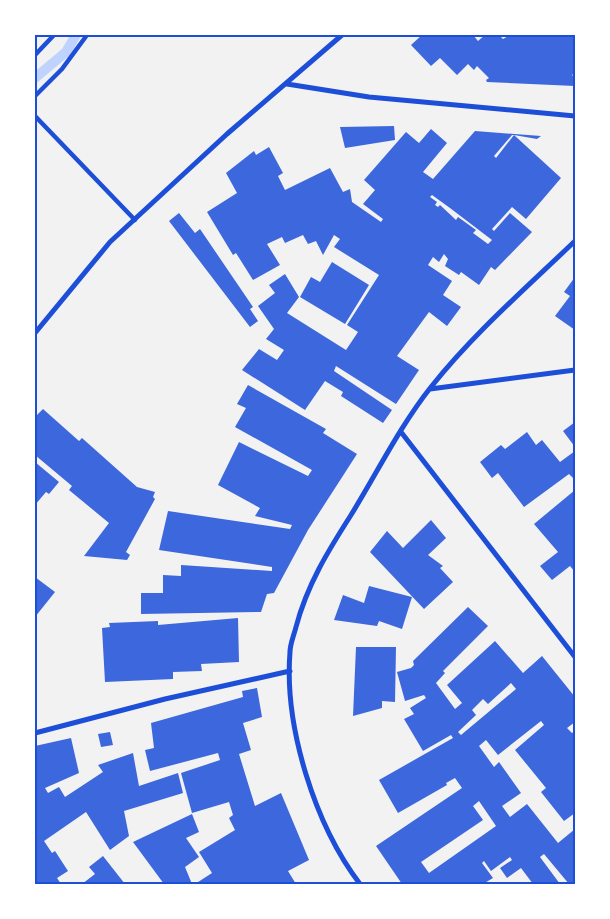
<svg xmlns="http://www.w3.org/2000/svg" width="610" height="919" viewBox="0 0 610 919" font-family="Quicksand,sans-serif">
<rect width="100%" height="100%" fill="#f2f2f2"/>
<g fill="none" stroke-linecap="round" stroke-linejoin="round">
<path stroke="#bfd3fe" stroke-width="10" d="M 35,78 L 66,52 L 76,35"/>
</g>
<path fill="#3d67dc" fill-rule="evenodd" d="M 422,35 L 473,35 L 478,41 L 485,35 L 499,35 L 503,39 L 510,35 L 575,35 L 575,73 L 572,75 L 575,78 L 575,86 L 487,82 L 486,80 L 489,78 L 477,66 L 474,70 L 468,64 L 457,75 L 440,58 L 431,66 L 411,45 Z
M 394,126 L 395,140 L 345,148 L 340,127 Z
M 431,129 L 447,143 L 423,172 L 433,179 L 475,131 L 541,136 L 537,139 L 514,135 L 512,135 L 494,156 L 496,158 L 514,135 L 561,178 L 526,219 L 512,207 L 492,229 L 494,231 L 510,213 L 532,232 L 495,270 L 491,267 L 479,285 L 461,272 L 459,275 L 445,266 L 448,259 L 444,254 L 439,262 L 433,257 L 428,265 L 452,281 L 443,295 L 461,307 L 447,326 L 429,312 L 397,356 L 419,370 L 396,404 L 336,366 L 334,371 L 392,410 L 383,423 L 341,396 L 343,392 L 325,381 L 305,410 L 242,370 L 259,349 L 277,360 L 284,350 L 266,339 L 274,329 L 258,306 L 275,293 L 269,285 L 285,274 L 299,297 L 287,313 L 346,350 L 358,332 L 347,325 L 379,275 L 334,247 L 340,239 L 334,235 L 323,255 L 316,241 L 308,244 L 303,235 L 285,243 L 282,237 L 267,244 L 280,265 L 253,280 L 236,253 L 233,255 L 207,212 L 237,193 L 226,173 L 254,151 L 256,155 L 269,147 L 283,173 L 278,176 L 285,190 L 330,168 L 343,192 L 350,189 L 352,202 L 381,222 L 383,219 L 363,204 L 375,190 L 364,180 L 406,132 L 419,143 ZM 432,195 L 450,208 L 492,240 L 488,244 L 473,233 L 476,230 L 458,217 L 456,220 L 440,205 L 438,207 L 435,205 L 437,202 L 430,197 Z
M 179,213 L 195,233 L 200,229 L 253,307 L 250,309 L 258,321 L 250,327 L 169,221 Z
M 332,262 L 369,285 L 345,324 L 300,297 L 311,277 L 320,282 Z
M 575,277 L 575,330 L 555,316 L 570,296 L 564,292 Z
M 248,385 L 326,429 L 323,433 L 357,454 L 308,530 L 274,593 L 267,594 L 261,612 L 141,614 L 141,593 L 163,593 L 163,575 L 181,576 L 181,565 L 272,571 L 272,567 L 159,550 L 168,511 L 290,529 L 292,525 L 255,516 L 260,508 L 218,485 L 239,442 L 308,476 L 312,470 L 235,427 L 246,408 L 237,404 Z
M 43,409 L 79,441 L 82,438 L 137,487 L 155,492 L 153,497 L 155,499 L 126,552 L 130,555 L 127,560 L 84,556 L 109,523 L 69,490 L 72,486 L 35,455 L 35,417 Z
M 575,422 L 575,447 L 563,431 Z
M 527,432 L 536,445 L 542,440 L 560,462 L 575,451 L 575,476 L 573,478 L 569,474 L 524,507 L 498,473 L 492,478 L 480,462 L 501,445 L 505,449 Z
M 35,462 L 59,482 L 49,494 L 46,492 L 35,505 Z
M 575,490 L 575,572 L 570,566 L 552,580 L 540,566 L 558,552 L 534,524 Z
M 431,520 L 446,538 L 428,555 L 443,566 L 440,568 L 453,582 L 424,609 L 370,552 L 387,531 L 403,548 Z
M 35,577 L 55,592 L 35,617 Z
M 369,586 L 412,597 L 402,629 L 379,621 L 377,626 L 334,620 L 343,595 L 364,603 Z
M 468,607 L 488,626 L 443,671 L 445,673 L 436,683 L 455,709 L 462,703 L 447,685 L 495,641 L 523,673 L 542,656 L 575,697 L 575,722 L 567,728 L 572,733 L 575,731 L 575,813 L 564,821 L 541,792 L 546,788 L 515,750 L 544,725 L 541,721 L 498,755 L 486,740 L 479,746 L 494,767 L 499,762 L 521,793 L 502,806 L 510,817 L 527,804 L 558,843 L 575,829 L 575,884 L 569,884 L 544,854 L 540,857 L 560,884 L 533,884 L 521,868 L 507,878 L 500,868 L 512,860 L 510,857 L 491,871 L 484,861 L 482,863 L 493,878 L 483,884 L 402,884 L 376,846 L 462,788 L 455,778 L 446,783 L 447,785 L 398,813 L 379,780 L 453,738 L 451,735 L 423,751 L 404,719 L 414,714 L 410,708 L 426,698 L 424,695 L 405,701 L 397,672 L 411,668 L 414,665 L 413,661 ZM 511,683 L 516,689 L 461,735 L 458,732 L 476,715 L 472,710 L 483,699 L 488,704 ZM 479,801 L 496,826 L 429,873 L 421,862 L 483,820 L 473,806 Z
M 238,618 L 239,662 L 201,664 L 202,671 L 173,672 L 173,679 L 105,682 L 102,628 L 110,627 L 109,623 L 158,621 L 158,625 Z
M 356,647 L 396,647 L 395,702 L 382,701 L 382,708 L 353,716 Z
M 257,688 L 262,717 L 243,723 L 251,750 L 239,754 L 255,806 L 281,793 L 309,860 L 288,871 L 296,884 L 195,884 L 212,873 L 199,852 L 235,830 L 229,818 L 233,815 L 229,802 L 192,813 L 181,773 L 220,760 L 218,753 L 150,771 L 145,750 L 154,748 L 151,723 L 243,697 L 242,691 Z
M 110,732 L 113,745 L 101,747 L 98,734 Z
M 71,738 L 79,773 L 45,788 L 48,793 L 59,787 L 65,797 L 103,772 L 98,765 L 133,753 L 139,786 L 178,773 L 183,793 L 124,811 L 129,836 L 110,850 L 86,812 L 44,841 L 52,853 L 55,851 L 68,871 L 57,878 L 61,884 L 35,884 L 35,746 Z
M 192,814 L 199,832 L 186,838 L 199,857 L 185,867 L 192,884 L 164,884 L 133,842 Z
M 103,856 L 125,884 L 82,884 L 95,874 L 89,867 Z"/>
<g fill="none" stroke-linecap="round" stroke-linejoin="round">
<path stroke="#1d4ed8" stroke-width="4.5" d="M 35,55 L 54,35
M 35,96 L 62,69 L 87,35
M 35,116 L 135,220"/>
<path stroke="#1d4ed8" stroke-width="5" d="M 287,84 L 369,97 L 575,116
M 35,333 L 110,242 L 227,134 L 342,35
M 430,389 L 575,370
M 401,432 L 575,657
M 35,733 L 165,699 L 290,671
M 360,884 C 315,825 284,727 290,652 C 290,644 294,635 296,627 C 307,585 328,551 351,515 C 377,473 400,426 431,387 C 474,333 526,288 575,241"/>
</g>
<rect width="610" height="919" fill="none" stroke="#ffffff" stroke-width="72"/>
<rect x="36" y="36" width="538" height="847" fill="none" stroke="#1d4ed8" stroke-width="2"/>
</svg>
